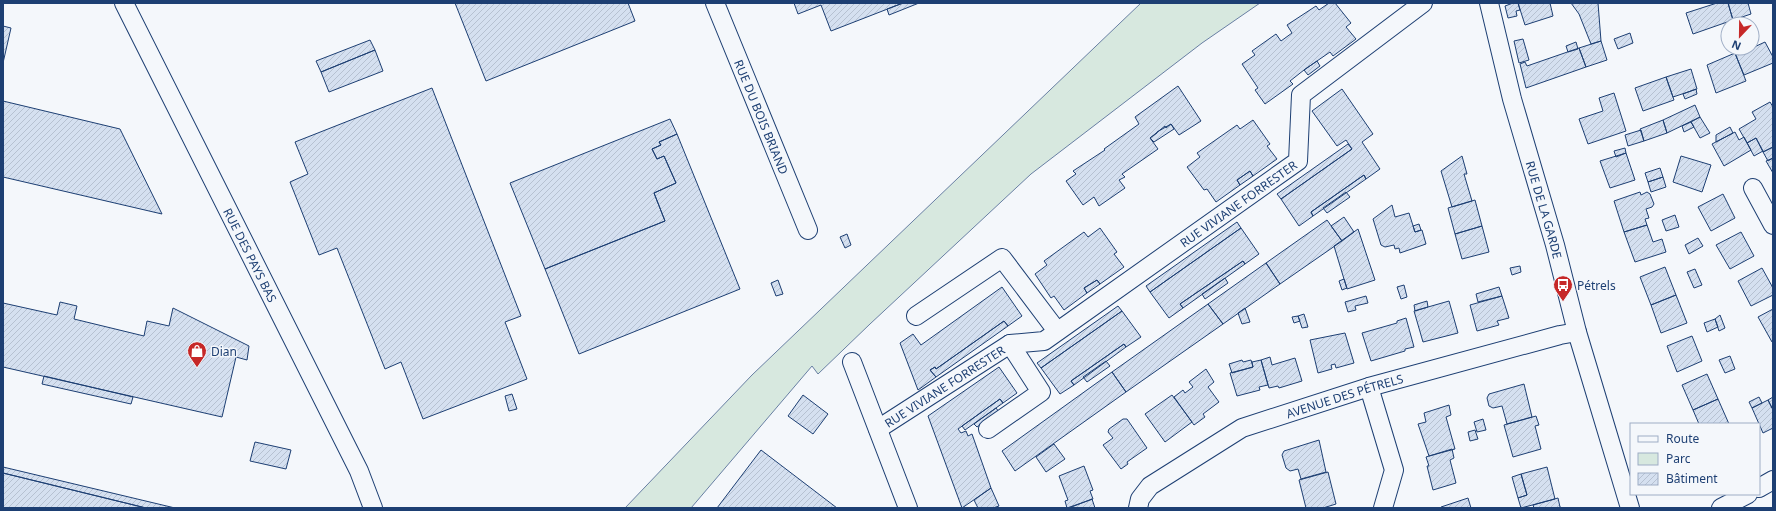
<svg xmlns="http://www.w3.org/2000/svg" width="1776" height="511" viewBox="0 0 1776 511" font-family="'Noto Sans',sans-serif">
<defs>
<pattern id="building-hatch" width="6" height="6" patternUnits="userSpaceOnUse"><rect width="6" height="6" fill="#d5e0f0"/><path d="M-1 1l2-2M0 6l6-6M5 7l2-2" fill="none" stroke="#b6c1d1"/></pattern>
</defs>
<rect width="100%" height="100%" fill="#f4f7fb"/>
<path fill="#d7e8df" stroke="#687fa3" d="M 1141,3 L 1260,3 L 1202,43 L 1031,174 L 870,324 L 818,374 L 812,366 L 691,508 L 625,508 L 752,375 Z"/>
<path fill="url(#building-hatch)" stroke="#1d3f73" d="M 455,3 L 628,3 L 635,21 L 486,81 Z
M 794,3 L 903,3 L 831,31 L 821,5 L 798,14 Z
M 903,3 L 919,3 L 889,15 L 887,9 Z
M 1329,3 L 1335,3 L 1351,23 L 1346,27 L 1356,39 L 1333,56 L 1330,52 L 1304,70 L 1290,81 L 1293,84 L 1265,104 L 1255,90 L 1258,88 L 1242,64 L 1255,55 L 1252,51 L 1276,34 L 1281,41 L 1292,33 L 1287,25 L 1316,6 L 1319,10 Z
M 1513,3 L 1518,3 L 1520,10 L 1516,11 L 1517,16 L 1508,18 L 1505,6 Z
M 1518,3 L 1550,3 L 1553,16 L 1525,25 Z
M 1571,3 L 1598,3 L 1601,41 L 1591,44 L 1579,14 Z
M 1717,3 L 1728,3 L 1733,20 L 1693,34 L 1686,13 Z
M 1728,3 L 1748,3 L 1751,14 L 1733,20 Z
M 3,26 L 11,28 L 3,63 Z
M 1630,33 L 1633,43 L 1618,49 L 1614,39 Z
M 1523,39 L 1529,60 L 1519,63 L 1514,41 Z
M 370,40 L 375,50 L 321,72 L 316,61 Z
M 1601,41 L 1607,60 L 1586,67 L 1579,48 Z
M 1576,42 L 1578,49 L 1568,52 L 1566,46 Z
M 1765,42 L 1773,57 L 1773,63 L 1744,75 L 1734,51 L 1743,48 L 1745,50 L 1752,48 Z
M 1579,48 L 1586,67 L 1526,88 L 1520,64 L 1525,62 L 1527,66 Z
M 375,50 L 383,71 L 329,92 L 321,72 Z
M 1735,53 L 1746,81 L 1716,93 L 1707,65 Z
M 1317,61 L 1320,66 L 1308,75 L 1304,70 Z
M 1691,69 L 1697,89 L 1673,97 L 1666,77 Z
M 1666,77 L 1674,100 L 1643,111 L 1635,88 Z
M 1178,86 L 1201,121 L 1179,135 L 1171,124 L 1157,132 L 1157,133 L 1150,138 L 1158,149 L 1122,174 L 1125,177 L 1119,180 L 1125,188 L 1099,206 L 1094,197 L 1083,205 L 1066,181 L 1076,174 L 1073,171 L 1105,150 L 1104,149 L 1139,124 L 1135,117 Z
M 432,88 L 521,316 L 505,322 L 527,379 L 423,419 L 401,362 L 385,369 L 337,248 L 319,255 L 290,182 L 308,174 L 295,142 Z
M 1342,89 L 1373,134 L 1362,142 L 1380,169 L 1366,179 L 1364,175 L 1311,212 L 1313,216 L 1299,226 L 1281,199 L 1352,149 L 1346,140 L 1337,146 L 1312,111 Z
M 1696,89 L 1697,94 L 1685,99 L 1683,94 Z
M 1614,93 L 1626,131 L 1588,144 L 1579,119 L 1603,111 L 1599,98 Z
M 3,101 L 120,129 L 162,214 L 3,177 Z
M 1770,102 L 1773,107 L 1773,147 L 1763,152 L 1756,138 L 1747,143 L 1739,129 L 1756,119 L 1752,112 Z
M 1695,105 L 1700,117 L 1667,133 L 1663,120 Z
M 1700,117 L 1710,133 L 1700,138 L 1691,122 Z
M 670,119 L 677,134 L 659,142 L 661,145 L 652,149 L 657,159 L 664,156 L 676,183 L 654,193 L 665,221 L 545,269 L 510,183 Z
M 1253,120 L 1270,144 L 1267,146 L 1277,159 L 1253,176 L 1250,171 L 1237,180 L 1240,185 L 1216,202 L 1207,189 L 1204,190 L 1187,167 L 1200,157 L 1197,153 L 1237,125 L 1240,129 Z
M 1663,120 L 1667,133 L 1644,141 L 1640,129 Z
M 1691,122 L 1694,127 L 1684,132 L 1682,126 Z
M 1171,124 L 1174,129 L 1154,142 L 1150,138 L 1165,126 L 1166,128 Z
M 1730,127 L 1733,133 L 1716,142 L 1716,135 Z
M 1641,130 L 1644,141 L 1628,146 L 1625,135 Z
M 1735,132 L 1739,140 L 1744,137 L 1751,150 L 1724,166 L 1712,144 Z
M 677,134 L 740,289 L 579,354 L 545,269 L 665,221 L 654,193 L 676,183 L 664,156 L 657,159 L 652,149 L 661,145 L 659,142 Z
M 1756,138 L 1763,151 L 1754,156 L 1747,143 Z
M 1348,144 L 1352,149 L 1281,199 L 1277,194 Z
M 1773,147 L 1773,158 L 1768,161 L 1763,152 Z
M 1625,148 L 1626,153 L 1616,157 L 1614,151 Z
M 1626,153 L 1635,180 L 1610,188 L 1600,161 Z
M 1462,156 L 1467,174 L 1464,174 L 1472,201 L 1452,207 L 1441,171 Z
M 1681,156 L 1711,165 L 1702,192 L 1673,182 Z
M 1773,158 L 1773,173 L 1766,161 Z
M 1660,168 L 1663,177 L 1648,182 L 1645,173 Z
M 1250,171 L 1253,176 L 1240,185 L 1237,180 Z
M 1364,175 L 1366,179 L 1313,216 L 1311,212 Z
M 1663,177 L 1666,187 L 1651,192 L 1648,182 Z
M 1346,192 L 1350,197 L 1327,213 L 1323,208 Z
M 1640,192 L 1641,195 L 1647,192 L 1650,194 L 1654,204 L 1652,207 L 1646,209 L 1649,218 L 1645,219 L 1647,225 L 1624,232 L 1614,201 Z
M 1723,194 L 1735,218 L 1711,231 L 1698,207 Z
M 1475,200 L 1482,226 L 1455,234 L 1448,208 Z
M 1392,205 L 1395,217 L 1409,213 L 1415,232 L 1422,230 L 1426,244 L 1400,253 L 1399,248 L 1395,249 L 1394,245 L 1385,247 L 1381,245 L 1373,219 Z
M 1675,215 L 1679,227 L 1666,231 L 1662,220 Z
M 1344,217 L 1354,232 L 1342,241 L 1331,226 Z
M 1327,220 L 1342,241 L 1280,284 L 1266,263 Z
M 1237,222 L 1241,228 L 1150,292 L 1146,286 Z
M 1419,224 L 1421,230 L 1415,232 L 1413,226 Z
M 1647,225 L 1653,242 L 1662,239 L 1666,252 L 1635,262 L 1624,232 Z
M 1482,226 L 1489,252 L 1462,259 L 1455,234 Z
M 1100,228 L 1117,252 L 1114,254 L 1124,267 L 1100,284 L 1097,280 L 1084,288 L 1087,293 L 1064,310 L 1054,296 L 1051,298 L 1035,274 L 1047,265 L 1044,261 L 1084,232 L 1088,237 Z
M 1241,228 L 1259,254 L 1245,264 L 1243,261 L 1180,304 L 1183,308 L 1169,318 L 1150,292 Z
M 1358,229 L 1375,280 L 1347,289 L 1334,246 Z
M 1741,232 L 1754,256 L 1730,269 L 1716,245 Z
M 847,234 L 851,245 L 845,248 L 840,237 Z
M 1698,238 L 1703,246 L 1689,254 L 1685,245 Z
M 1243,261 L 1245,264 L 1183,308 L 1180,304 Z
M 1266,263 L 1280,284 L 1223,324 L 1208,304 Z
M 1520,266 L 1521,272 L 1512,275 L 1510,268 Z
M 1665,267 L 1676,295 L 1651,305 L 1640,277 Z
M 1762,268 L 1773,288 L 1773,295 L 1751,306 L 1738,281 Z
M 1695,269 L 1702,285 L 1694,288 L 1687,272 Z
M 1225,278 L 1228,283 L 1205,299 L 1202,294 Z
M 1344,279 L 1347,288 L 1342,290 L 1339,281 Z
M 778,280 L 783,294 L 776,296 L 771,283 Z
M 1097,280 L 1100,284 L 1087,293 L 1084,288 Z
M 1404,285 L 1407,297 L 1401,299 L 1397,287 Z
M 1002,287 L 1022,316 L 1008,326 L 1004,321 L 936,369 L 935,367 L 930,370 L 936,377 L 918,390 L 900,343 L 913,334 L 921,345 Z
M 1499,287 L 1502,296 L 1478,302 L 1476,294 Z
M 1676,295 L 1687,323 L 1661,333 L 1651,305 Z
M 1366,296 L 1368,303 L 1355,306 L 1356,310 L 1348,312 L 1345,302 Z
M 1502,296 L 1509,318 L 1497,321 L 1499,325 L 1477,331 L 1470,305 Z
M 1427,301 L 1428,307 L 1415,311 L 1414,305 Z
M 1449,301 L 1458,333 L 1423,342 L 1414,311 Z
M 60,302 L 77,306 L 74,319 L 144,336 L 147,321 L 169,326 L 173,308 L 249,346 L 247,360 L 236,357 L 222,417 L 3,367 L 3,303 L 57,315 Z
M 1208,304 L 1223,324 L 1126,392 L 1112,372 Z
M 1118,306 L 1122,311 L 1041,368 L 1037,363 Z
M 1245,308 L 1250,322 L 1242,324 L 1238,313 Z
M 1773,309 L 1773,341 L 1772,342 L 1758,317 Z
M 1122,311 L 1141,337 L 1126,347 L 1124,344 L 1071,381 L 1074,385 L 1060,394 L 1041,368 Z
M 1304,314 L 1308,327 L 1302,328 L 1298,316 Z
M 1720,315 L 1725,328 L 1719,331 L 1715,319 Z
M 1298,316 L 1300,321 L 1294,323 L 1292,317 Z
M 1406,318 L 1414,347 L 1405,349 L 1405,351 L 1371,361 L 1362,333 L 1397,323 L 1397,321 Z
M 1715,319 L 1718,327 L 1707,332 L 1704,323 Z
M 1004,321 L 1008,326 L 936,377 L 930,370 L 935,367 L 936,369 Z
M 1345,333 L 1354,363 L 1336,368 L 1335,364 L 1331,365 L 1332,369 L 1318,373 L 1310,340 Z
M 1692,336 L 1702,361 L 1677,372 L 1667,346 Z
M 1124,344 L 1126,347 L 1074,385 L 1071,381 Z
M 1730,356 L 1735,369 L 1725,373 L 1719,360 Z
M 1270,357 L 1272,365 L 1295,358 L 1302,381 L 1279,388 L 1278,386 L 1269,388 L 1261,360 Z
M 1242,360 L 1243,362 L 1251,360 L 1253,367 L 1232,373 L 1229,364 Z
M 1261,360 L 1268,385 L 1259,387 L 1260,390 L 1237,396 L 1230,373 L 1253,367 L 1252,362 Z
M 1106,361 L 1110,366 L 1087,382 L 1083,377 Z
M 999,367 L 1017,393 L 1003,403 L 1000,399 L 958,429 L 961,433 L 966,431 L 968,436 L 972,434 L 991,488 L 962,508 L 928,416 Z
M 1206,369 L 1214,382 L 1208,387 L 1219,402 L 1203,414 L 1205,417 L 1194,425 L 1174,397 L 1183,390 L 1185,393 L 1193,387 L 1189,382 Z
M 1112,372 L 1126,392 L 1015,471 L 1002,451 Z
M 1707,374 L 1718,399 L 1693,410 L 1682,385 Z
M 44,376 L 133,397 L 131,404 L 42,384 Z
M 1524,384 L 1532,417 L 1507,424 L 1502,406 L 1493,408 L 1489,406 L 1487,398 L 1489,394 Z
M 512,394 L 517,409 L 509,411 L 505,396 Z
M 803,395 L 828,414 L 813,434 L 788,416 Z
M 1172,395 L 1192,422 L 1165,442 L 1145,414 Z
M 1759,397 L 1762,403 L 1752,408 L 1749,402 Z
M 1773,397 L 1773,408 L 1772,408 L 1768,400 Z
M 1000,399 L 1003,403 L 965,430 L 962,426 Z
M 1718,399 L 1729,424 L 1699,424 L 1693,410 Z
M 1768,400 L 1773,410 L 1773,428 L 1763,433 L 1752,408 Z
M 1449,405 L 1451,415 L 1446,417 L 1455,449 L 1429,456 L 1418,424 L 1426,422 L 1424,413 Z
M 996,408 L 999,412 L 977,427 L 974,424 Z
M 1536,416 L 1539,425 L 1535,426 L 1541,449 L 1513,457 L 1504,425 Z
M 1123,419 L 1127,419 L 1147,448 L 1127,462 L 1128,464 L 1121,469 L 1103,445 L 1113,438 L 1108,432 L 1109,429 Z
M 1483,419 L 1486,430 L 1477,432 L 1474,422 Z
M 1475,430 L 1478,439 L 1470,441 L 1468,432 Z
M 1319,440 L 1326,472 L 1301,479 L 1298,469 L 1290,471 L 1286,468 L 1282,455 L 1284,451 Z
M 255,442 L 291,450 L 286,469 L 250,461 Z
M 1054,444 L 1065,459 L 1046,472 L 1036,457 Z
M 1452,449 L 1454,458 L 1450,460 L 1456,483 L 1433,490 L 1427,466 L 1429,466 L 1426,457 Z
M 761,450 L 837,508 L 717,508 Z
M 1084,466 L 1093,490 L 1090,491 L 1093,499 L 1067,508 L 1065,501 L 1068,500 L 1059,476 Z
M 3,467 L 175,508 L 146,508 L 3,473 Z
M 1547,467 L 1555,499 L 1521,508 L 1518,498 L 1527,495 L 1521,474 Z
M 1328,472 L 1336,504 L 1323,508 L 1306,508 L 1299,480 Z
M 3,473 L 146,508 L 3,508 Z
M 1521,474 L 1527,495 L 1518,498 L 1512,477 Z
M 991,488 L 999,506 L 993,508 L 978,508 L 974,500 Z
M 1468,498 L 1471,508 L 1441,508 L 1441,507 Z
M 1558,498 L 1560,507 L 1562,508 L 1534,508 L 1533,505 Z
M 1092,499 L 1095,508 L 1069,508 Z"/>
<g fill="none" stroke-linecap="round" stroke-linejoin="round">
<defs>
<g id="street">
<path id="s1" d="M 124,3 L 359,471 L 373,508"/>
<path id="s2" d="M 715,3 L 808,230"/>
<path id="s3" d="M 1489,3 L 1512,99 L 1555,245 L 1577,332 L 1630,508"/>
<path d="M 1753,188 L 1773,225"/>
<path d="M 916,316 L 1002,258 L 1057,331"/>
<path d="M 852,362 L 908,508"/>
<path d="M 1369,387 L 1394,470 L 1383,508"/>
<path id="s4" d="M 878,429 L 1010,344 L 1044,341 L 1298,161 L 1301,95 L 1423,3"/>
<path d="M 988,429 L 1041,392 L 1010,344"/>
<path d="M 1759,488 L 1773,480"/>
<path id="s5" d="M 1138,508 L 1140,499 L 1150,486 L 1242,428 L 1369,387 L 1560,335 L 1577,332"/>
<path d="M 1721,508 L 1748,494"/>
</g>
</defs>
<use href="#street" stroke="#1d3f73" stroke-width="20"/>
<use href="#street" stroke="#f4f7fb" stroke-width="18"/>
</g>
<defs>
<symbol id="bus-pin" viewBox="-11 -11 22 30"><path d="M0 17L-7.5 6A9.5 9.5 0 1 1 7.5 6Z" fill="#c62828" stroke="#f4f7fb"/><path d="M-5-6H5V4H4V6H2V4H-2V6H-4V4H-5ZM-3.5-4V0h7V-4ZM-3.5 1.2v1.5H-2V1.2ZM2 1.2v1.5H3.5V1.2Z" fill="#fff"/></symbol>
<symbol id="shop-pin" viewBox="-11 -11 22 30"><path d="M0 17L-7.5 6A9.5 9.5 0 1 1 7.5 6Z" fill="#c62828" stroke="#f4f7fb"/><path d="M-5-2.5h2.3a2.7 3.5 0 0 1 5.4 0H5L5.5 6h-11ZM-1.5-2.5h3a1.5 2.3 0 0 0-3 0Z" fill="#fff"/></symbol>
</defs>
<g fill-rule="evenodd">
<use href="#bus-pin" x="1552" y="274" width="22" height="30"/>
<use href="#shop-pin" x="186" y="340" width="22" height="30"/>
</g>
<g text-anchor="middle" dominant-baseline="central" stroke-width="3" stroke-linejoin="round" paint-order="stroke">
<g font-size="12" fill="#1d3f73" stroke="#f4f7fb">
<text stroke="none"><textPath href="#s2" startOffset="123">RUE DU BOIS BRIAND</textPath></text>
<text stroke="none"><textPath href="#s4" startOffset="429">RUE VIVIANE FORRESTER</textPath></text>
<text stroke="none"><textPath href="#s3" startOffset="214">RUE DE LA GARDE</textPath></text>
<text stroke="none"><textPath href="#s1" startOffset="282">RUE DES PAYS BAS</textPath></text>
<text stroke="none"><textPath href="#s4" startOffset="79">RUE VIVIANE FORRESTER</textPath></text>
<text stroke="none"><textPath href="#s5" startOffset="242">AVENUE DES PÉTRELS</textPath></text>
</g>
<g font-size="12" fill="#1d3f73" stroke="#f4f7fb" text-anchor="start">
<text x="1577" y="285">Pétrels</text>
<text x="211" y="351">Dian</text>
</g>
</g>
<rect width="1776" height="511" fill="none" stroke="#1d3f73" stroke-width="8"/>
<rect x="1630" y="423" width="130" height="72" fill="#f4f7fb" stroke="#9eadc5"/>
<rect x="1638" y="436" width="20" height="6" fill="#f4f7fb" stroke="#9eadc5"/>
<text x="1666" y="443" font-size="12" fill="#1d3f73">Route</text>
<rect x="1638" y="453" width="20" height="12" fill="#d7e8df" stroke="#9eadc5"/>
<text x="1666" y="463" font-size="12" fill="#1d3f73">Parc</text>
<rect x="1638" y="473" width="20" height="12" fill="url(#building-hatch)" stroke="#9eadc5"/>
<text x="1666" y="483" font-size="12" fill="#1d3f73">Bâtiment</text>
<g transform="translate(1740 36) rotate(202)"><circle r="19" fill="#f4f7fb" stroke="#9eadc5"/>
<path d="M0-3L7 15L0 10L-7 15Z" fill="#c62828"/>
<text y="-6" font-size="11" font-weight="bold" text-anchor="middle" fill="#1d3f73">N</text>
</g>
</svg>
